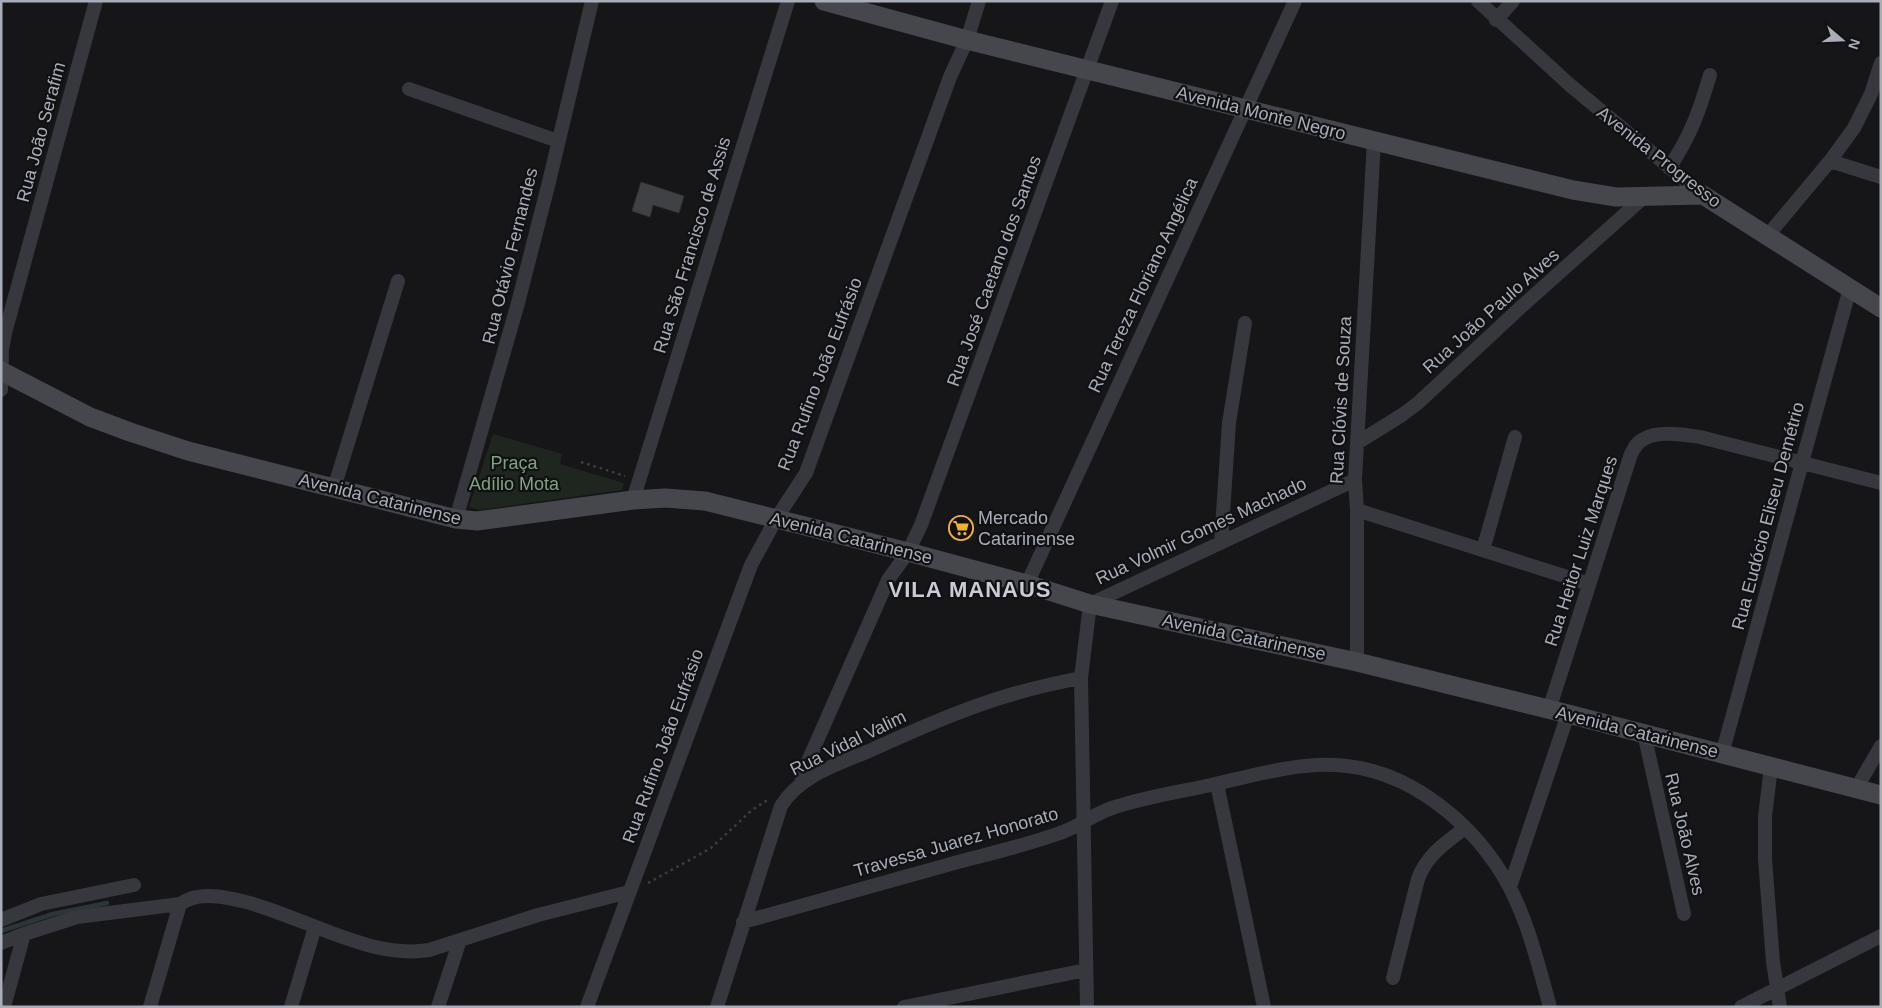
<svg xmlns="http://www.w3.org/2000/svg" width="1882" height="1008" viewBox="0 0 1882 1008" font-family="Helvetica,sans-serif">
<rect width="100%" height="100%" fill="#161618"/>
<path fill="#1e261f" d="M 493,434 L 562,454 L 560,464 L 624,483 L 622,490 L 480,510 L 469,507 Z"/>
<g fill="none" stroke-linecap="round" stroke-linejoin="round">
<path stroke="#2c353c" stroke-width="4.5" d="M 1,931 L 53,914 L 107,903"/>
</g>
<path fill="#404145" stroke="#303034" d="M 641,182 L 684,196 L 679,213 L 653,205 L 650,217 L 632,211 Z"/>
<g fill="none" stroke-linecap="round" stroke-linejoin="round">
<path stroke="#3d3f44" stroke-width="2.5" stroke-dasharray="2.5 4" stroke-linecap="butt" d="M 581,462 L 625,476
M 648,883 L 711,848 L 752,810 L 769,799"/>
<path stroke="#37383d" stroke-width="14" d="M 1478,1 L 1571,86 L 1703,195
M 1496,20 L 1513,1
M 409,89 L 558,141
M 1830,161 L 1881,177
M 1669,168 C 1691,135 1699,112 1710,75
M 1768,235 L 1830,161 L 1854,128 L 1871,94 L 1881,63
M 1,390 L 2,350 L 5,333 L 96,1
M 1357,443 L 1402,415 L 1418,403 L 1521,307 L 1644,197
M 334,488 L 398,281
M 633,500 L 788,1
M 1357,510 L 1589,584
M 456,519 L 518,303 L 549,182 L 592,1
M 1221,543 L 1229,423 L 1245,323
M 1483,550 L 1515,437
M 1027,584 L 1295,1
M 1357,662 L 1357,510 L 1355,480 L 1374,141
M 1549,710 L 1631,454 C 1634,448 1637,442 1644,439 C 1659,430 1684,435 1700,437 L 1881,483
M 1644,733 L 1684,914
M 1722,754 L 1850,288
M 1771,767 L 1765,816 L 1765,859 L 1773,962 L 1780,1007
M 801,783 L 809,759 L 888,580 L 908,552 L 921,525 L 1112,1
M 1217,784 L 1264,1007
M 1856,789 L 1881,746
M 1510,887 L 1568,714
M 1,920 L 41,904 L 134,885
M 743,922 C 815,902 886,882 958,862 C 992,853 1027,845 1060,833 C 1078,827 1094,814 1112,808 C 1144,797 1179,792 1211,785 C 1252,776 1294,763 1335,765 C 1409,768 1476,824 1510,888 C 1529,925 1539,967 1550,1007
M 1,943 L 24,934 L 77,917 L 180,904 C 185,901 191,898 197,897 C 212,894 228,898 242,901 C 301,915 369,960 429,950 L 538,915 L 629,892
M 1393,978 L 1418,879 C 1427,855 1445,843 1465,828
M 4,1007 L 24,934
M 150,1007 L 180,904
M 291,1007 L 315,927
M 438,1007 L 460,940
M 587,1007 L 751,565 L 776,519 L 806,473 L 950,77 L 967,40 L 979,1
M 717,1007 L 781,806 C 799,776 838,764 869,751 C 913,731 958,711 1003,697 C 1029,689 1055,683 1081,678
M 904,1007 L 1086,970
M 1087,1007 L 1081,678 L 1090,604 L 1355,480
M 1741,1007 L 1881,936"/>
<path stroke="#45474d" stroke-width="19" d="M 824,1 L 967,40 L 1573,190 L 1616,197 L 1703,195 L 1881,308
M 1,371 L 90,417 L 130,432 L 188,451 L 456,519 L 477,521 L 633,500 L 665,498 L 705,501 L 908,552 L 1027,584 L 1090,604 L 1357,662 L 1568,714 L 1881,795"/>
</g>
<defs>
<symbol id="supermarket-ring" viewBox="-11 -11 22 22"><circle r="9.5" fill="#111113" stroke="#f2b134" stroke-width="1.5"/><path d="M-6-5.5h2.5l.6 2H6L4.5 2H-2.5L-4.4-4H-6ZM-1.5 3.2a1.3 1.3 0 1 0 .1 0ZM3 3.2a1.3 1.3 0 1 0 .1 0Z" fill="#f2b134"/></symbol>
</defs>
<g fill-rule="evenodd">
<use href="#supermarket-ring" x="947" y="514" width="28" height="28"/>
</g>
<g text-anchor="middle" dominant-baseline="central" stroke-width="4.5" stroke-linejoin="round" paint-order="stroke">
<g font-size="18" fill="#a8adb8" stroke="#111113">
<text transform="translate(1261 113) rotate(14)">Avenida Monte Negro</text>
<text transform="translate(41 132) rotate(-75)">Rua João Serafim</text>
<text transform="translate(1659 157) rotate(38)">Avenida Progresso</text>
<text transform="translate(692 245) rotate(-73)">Rua São Francisco de Assis</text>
<text transform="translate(510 256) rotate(-76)">Rua Otávio Fernandes</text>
<text transform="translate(994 271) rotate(-70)">Rua José Caetano dos Santos</text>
<text transform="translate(1143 285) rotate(-65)">Rua Tereza Floriano Angélica</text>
<text transform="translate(1491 311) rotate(-42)">Rua João Paulo Alves</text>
<text transform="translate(820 374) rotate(-69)">Rua Rufino João Eufrásio</text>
<text transform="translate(1341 400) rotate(-87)">Rua Clóvis de Souza</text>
<text transform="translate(380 499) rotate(14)">Avenida Catarinense</text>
<text transform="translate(1768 516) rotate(-75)">Rua Eudócio Eliseu Demétrio</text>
<text transform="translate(1201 531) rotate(-25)">Rua Volmir Gomes Machado</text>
<text transform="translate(851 538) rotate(14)">Avenida Catarinense</text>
<text transform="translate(1581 551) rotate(-72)">Rua Heitor Luiz Marques</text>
<text transform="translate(1244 637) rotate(12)">Avenida Catarinense</text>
<text transform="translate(1637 732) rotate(14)">Avenida Catarinense</text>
<text transform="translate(848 743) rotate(-26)">Rua Vidal Valim</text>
<text transform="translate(663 746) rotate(-70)">Rua Rufino João Eufrásio</text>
<text transform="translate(1685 834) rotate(77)">Rua João Alves</text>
<text transform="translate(956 842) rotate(-16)">Travessa Juarez Honorato</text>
</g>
<g font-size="18" fill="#7fa381" stroke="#111113">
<text x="514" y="463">Praça<tspan x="514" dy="21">Adílio Mota</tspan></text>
</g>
<g font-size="18" fill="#a8adb8" stroke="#111113" text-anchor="start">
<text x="978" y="518">Mercado<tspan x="978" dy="21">Catarinense</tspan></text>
</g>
<g font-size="22" font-weight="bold" letter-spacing="1" fill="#c9ccd4" stroke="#111113">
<text x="970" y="589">VILA MANAUS</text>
</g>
</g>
<rect width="1882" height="1008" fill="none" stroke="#a8adb8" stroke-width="5"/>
<g transform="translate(1842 40) rotate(109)" stroke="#111113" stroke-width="4" paint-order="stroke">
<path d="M0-4L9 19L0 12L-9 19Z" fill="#a8adb8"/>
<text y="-8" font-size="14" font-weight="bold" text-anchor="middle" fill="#a8adb8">N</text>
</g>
</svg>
